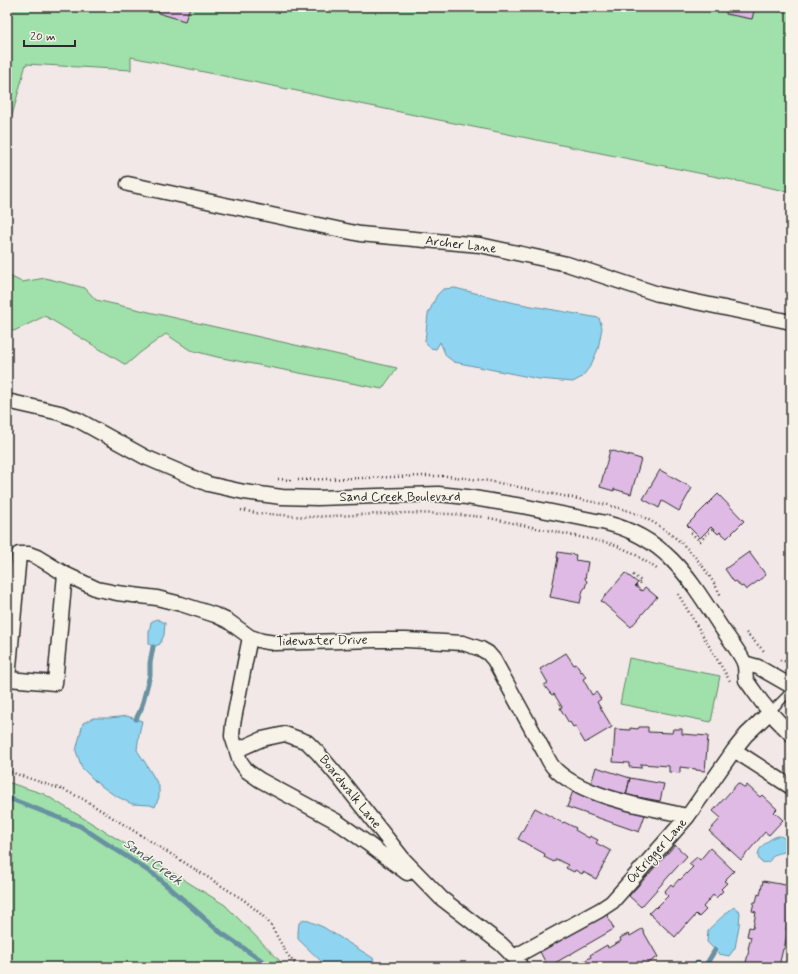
<svg xmlns="http://www.w3.org/2000/svg" width="798" height="974" viewBox="0 0 798 974" font-family="Mynerve,sans-serif">
<rect width="100%" height="100%" fill="#f2e8e7"/>
<filter id="ink" filterUnits="userSpaceOnUse"><feTurbulence type="fractalNoise" baseFrequency=".025" numOctaves="2"/><feDisplacementMap in="SourceGraphic" scale="8" xChannelSelector="R" yChannelSelector="G"/><feConvolveMatrix kernelMatrix="1 2 1 2 8 2 1 2 1" color-interpolation-filters="sRGB"/></filter>
<g filter="url(#ink)">
<path fill="#a0e0aa" stroke="#66866a" d="M 7,7 L 791,7 L 791,192 L 131,57 L 131,70 L 26,64 L 7,134 Z
M 7,275 L 22,282 L 45,278 L 85,288 L 96,300 L 397,368 L 382,389 L 217,357 L 190,350 L 166,334 L 141,352 L 126,365 L 45,316 L 14,331 L 7,328 Z
M 629,658 L 720,676 L 711,722 L 620,704 Z
M 7,782 L 44,794 L 225,905 L 286,967 L 7,967 Z"/>
<path fill="#8fd5f1" stroke="#6791a2" d="M 455,288 L 515,303 L 599,318 L 602,328 L 598,349 L 591,365 L 582,377 L 573,382 L 539,379 L 454,362 L 446,356 L 440,342 L 436,349 L 430,348 L 425,341 L 428,314 L 437,295 L 443,289 Z
M 157,619 L 165,623 L 164,635 L 160,644 L 153,647 L 149,644 L 149,632 L 151,622 Z
M 127,716 L 142,721 L 139,734 L 137,750 L 146,764 L 159,786 L 159,797 L 155,807 L 150,805 L 132,804 L 114,795 L 97,783 L 82,768 L 76,751 L 83,723 L 93,718 L 110,718 Z
M 778,836 C 786,836 792,845 785,851 C 782,854 780,852 776,854 C 769,856 773,865 761,862 C 751,852 769,838 778,836 Z
M 734,907 L 740,912 L 739,926 L 735,948 L 729,956 L 719,954 L 707,942 L 708,930 L 725,914 Z
M 304,919 L 323,927 L 373,958 L 376,967 L 327,967 L 298,939 L 298,932 L 299,923 Z
M 698,961 L 706,965 L 706,967 L 686,967 Z"/>
<g fill="none" stroke-linecap="round" stroke-linejoin="round">
<path stroke="#6791a2" stroke-width="5" d="M 136,719 L 141,709 L 150,675 L 150,663 L 153,647
M 7,799 L 11,799 L 80,826 L 115,849 L 156,876 L 220,932 L 271,967
M 706,965 L 715,950"/>
</g>
<path fill="#debae5" stroke="#2b2b2b" d="M 161,7 L 190,7 L 185,21 L 158,13 Z
M 727,7 L 755,7 L 752,19 L 726,14 Z
M 610,450 L 641,459 L 631,494 L 614,489 L 614,491 L 600,487 Z
M 660,470 L 692,488 L 679,511 L 662,501 L 659,508 L 643,499 Z
M 718,494 L 744,521 L 727,538 L 720,532 L 718,534 L 711,527 L 700,538 L 687,525 Z
M 558,552 L 576,555 L 575,560 L 588,562 L 585,579 L 587,581 L 585,588 L 583,590 L 580,603 L 550,597 L 558,558 L 557,558 Z
M 749,552 L 766,575 L 746,590 L 743,586 L 741,587 L 736,581 L 734,582 L 725,569 Z
M 625,573 L 638,583 L 635,586 L 642,591 L 645,587 L 657,597 L 631,627 L 601,601 Z
M 566,653 L 574,665 L 576,664 L 581,672 L 582,671 L 586,677 L 583,679 L 592,695 L 596,692 L 601,699 L 597,702 L 612,727 L 585,743 L 575,726 L 573,727 L 570,722 L 569,723 L 560,708 L 562,707 L 554,694 L 552,695 L 550,693 L 544,685 L 548,683 L 540,669 Z
M 639,727 L 648,727 L 648,732 L 672,733 L 673,729 L 682,729 L 682,734 L 708,736 L 705,771 L 696,770 L 696,769 L 680,767 L 680,773 L 669,772 L 669,766 L 641,764 L 641,768 L 629,767 L 629,763 L 613,762 L 615,729 L 630,730 L 630,728 L 638,729 Z
M 596,767 L 630,778 L 626,795 L 591,784 Z
M 630,778 L 664,784 L 660,801 L 626,795 Z
M 738,783 L 745,788 L 747,785 L 760,797 L 762,795 L 777,809 L 774,812 L 783,820 L 769,835 L 765,832 L 741,860 L 709,831 L 721,818 L 713,811 Z
M 573,791 L 645,815 L 639,832 L 567,807 Z
M 535,808 L 563,823 L 564,822 L 576,828 L 575,830 L 589,838 L 590,836 L 598,840 L 596,843 L 611,851 L 596,879 L 583,872 L 582,874 L 575,870 L 574,872 L 566,868 L 568,865 L 556,859 L 554,862 L 544,857 L 545,854 L 518,839 Z
M 675,845 L 687,856 L 641,907 L 629,896 Z
M 710,848 L 734,871 L 724,881 L 727,883 L 721,889 L 723,891 L 716,898 L 713,895 L 703,907 L 706,910 L 699,917 L 696,914 L 694,916 L 694,917 L 688,924 L 687,923 L 675,937 L 649,913 L 655,907 L 656,908 L 668,896 L 664,892 L 671,884 L 673,886 L 679,879 L 680,880 L 693,867 L 689,864 L 697,857 L 700,860 Z
M 763,881 L 791,886 L 791,912 L 790,911 L 786,930 L 788,930 L 784,949 L 783,949 L 779,966 L 780,967 L 745,967 L 749,950 L 748,949 L 751,937 L 747,936 L 749,927 L 753,928 L 756,912 L 752,911 L 754,902 L 756,902 L 758,894 L 760,895 Z
M 606,913 L 614,929 L 548,967 L 540,952 Z
M 642,929 L 658,957 L 645,965 L 646,967 L 574,967 L 591,957 L 590,955 L 607,945 L 608,948 L 621,941 L 620,938 L 628,934 L 630,936 Z"/>
<g fill="none" stroke-linecap="round" stroke-linejoin="round">
<defs>
<path id="lane" d="M 770,712 L 791,691"/>
<path id="street" d="M 128,184 L 360,234 L 480,245 L 567,264 L 658,294 L 791,322
M 7,401 L 60,413 L 78,420 L 145,457 L 208,484 L 244,492 L 282,497 L 317,498 L 438,494 L 467,497 L 522,506 L 606,523 C 663,537 687,574 717,621 C 725,634 737,648 744,662 C 746,667 745,674 746,680 C 748,683 751,687 753,690 C 764,706 777,721 791,734
M 65,574 L 55,683 L 8,679 L 19,554 L 29,554 L 37,557 L 65,574 L 97,589 L 117,593 L 157,598 L 181,604 L 215,615 L 228,621 L 250,637 L 262,641 L 275,643 L 375,640 L 406,640 L 463,643 L 481,649 L 488,653 L 494,660 L 547,757 C 549,761 551,765 554,768 C 581,797 650,808 688,816
M 250,637 L 244,667 L 233,724 L 232,736 L 240,761 L 247,771 L 260,780 L 336,821 L 367,843 L 407,873
M 744,663 L 758,667 L 791,686
M 237,750 L 262,739 L 285,734 L 307,742 L 318,753 L 341,780 L 404,860 L 441,898 L 501,944 L 514,957 L 521,967
M 734,750 L 791,787
M 514,957 L 600,910 L 612,902 L 688,816 L 734,750 L 746,735 L 770,712"/>
</defs>
<use href="#lane" stroke="#2b2b2b" stroke-width="10"/>
<use href="#street" stroke="#2b2b2b" stroke-width="17"/>
<path stroke="#2b2b2b" stroke-width="2.5" stroke-dasharray="1 3" stroke-linecap="butt" d="M 278,479 L 291,480
M 298,480 L 425,476 L 446,476 L 489,481 L 608,505 C 614,507 620,508 626,510 C 669,525 701,556 721,596
M 241,510 L 256,513 L 307,517 L 406,513 L 451,514 L 483,517
M 489,518 L 613,544 L 633,553 L 657,569
M 691,533 L 700,541 L 713,529
M 633,575 L 641,581 L 636,587
M 678,594 L 730,681
M 746,633 L 765,652
M 780,660 L 791,663
M 7,771 L 64,790 L 83,799 L 244,900 L 262,915 L 270,924 L 287,954 L 298,967"/>
<use href="#lane" stroke="#f7f3e8" stroke-width="7"/>
<use href="#street" stroke="#f7f3e8" stroke-width="14"/>
</g>
</g>
<g text-anchor="middle" dominant-baseline="central" stroke-width="3" stroke-linejoin="round" paint-order="stroke">
<g font-size="13" fill="#2b2b2b" stroke="#f7f3e8">
<text transform="translate(461 245) rotate(7)">Archer Lane</text>
<text x="400" y="497">Sand Creek Boulevard</text>
<text transform="translate(322 641) rotate(-1)">Tidewater Drive</text>
<text transform="translate(350 792) rotate(51)">Boardwalk Lane</text>
<text transform="translate(657 851) rotate(-48)">Outrigger Lane</text>
</g>
<g font-size="14" font-style="italic" fill="#44565c" stroke="#f7f3e8">
<text transform="translate(153 862) rotate(36)">Sand Creek</text>
</g>
</g>
<rect width="798" height="974" fill="none" stroke="#f7f3e8" stroke-width="24"/>
<rect x="12" y="12" width="774" height="950" fill="none" stroke="#2b2b2b" stroke-width="1.5" filter="url(#ink)"/>
<path d="M24 40v6h51v-6" fill="none" stroke="#2b2b2b" stroke-width="2"/>
<text x="30" y="40" font-size="12" fill="#2b2b2b" stroke="#f7f3e8" stroke-width="3" paint-order="stroke">20 m</text>
</svg>
